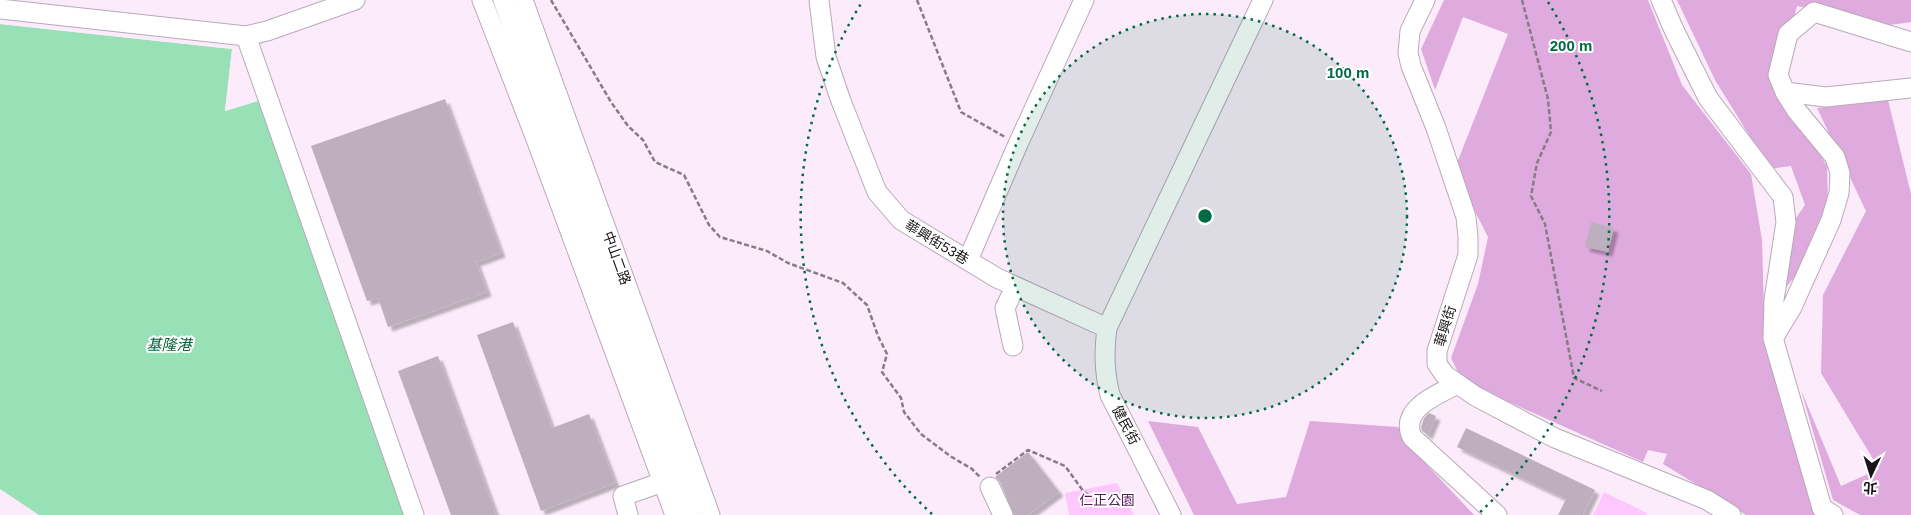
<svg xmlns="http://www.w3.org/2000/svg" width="1911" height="515" viewBox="0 0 1911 515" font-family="Arial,'Noto Sans TC',sans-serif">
<defs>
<filter id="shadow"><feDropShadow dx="4.5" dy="4.5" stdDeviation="1" flood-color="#0004"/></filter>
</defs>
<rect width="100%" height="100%" fill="#fcecfb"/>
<path fill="#fec7fd" d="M 1117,483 L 1134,515 L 1069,515 L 1065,493 Z
M 1604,492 L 1647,513 L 1646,515 L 1593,515 Z"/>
<path fill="#dfaade" d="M 1444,0 L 1648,0 L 1682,85 L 1751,174 L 1762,240 L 1765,344 L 1819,515 L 1746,515 L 1663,464 L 1667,454 L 1648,450 L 1643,462 L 1462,381 L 1451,358 L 1478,284 L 1488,237 L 1469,200 L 1457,163 L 1508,34 L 1463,17 L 1435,90 L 1421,49 Z
M 1677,0 L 1911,0 L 1911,22 L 1890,25 L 1797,6 L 1776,83 L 1827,166 L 1828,201 L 1797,274 L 1782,292 L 1796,218 L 1805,205 L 1791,166 L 1770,169 L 1715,80 Z
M 1888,100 L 1911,194 L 1911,515 L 1860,515 L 1833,500 L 1801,390 L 1841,486 L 1879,469 L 1821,373 L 1823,295 L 1866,211 L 1817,108 Z
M 1148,421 L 1198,427 L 1237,504 L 1286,497 L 1310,421 L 1398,427 L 1412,449 L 1474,515 L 1194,515 Z"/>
<path fill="#98e1b7" d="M 0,24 L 232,49 L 225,111 L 261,100 L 412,515 L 39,515 L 0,489 Z"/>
<path fill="#fcecfb" d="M 0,21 L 232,46 L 234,49 L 227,108 L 261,98 L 261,100 L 225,111 L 232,49 L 0,24 Z"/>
<path fill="#beafbe" filter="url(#shadow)" d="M 445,99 L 501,253 L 476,262 L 487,292 L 388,327 L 378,298 L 367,301 L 311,146 Z
M 1591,222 L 1614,228 L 1608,252 L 1585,247 Z
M 513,322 L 552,428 L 589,414 L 615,483 L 541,511 L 477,335 Z
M 438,356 L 496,515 L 451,515 L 398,371 Z
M 1429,413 L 1436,416 L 1428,435 L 1422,431 L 1421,427 L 1424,418 Z
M 1466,428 L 1595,490 L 1583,515 L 1558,515 L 1566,499 L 1457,447 Z
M 1028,452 L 1059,492 L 1028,515 L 1014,515 L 1000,482 L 995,477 Z"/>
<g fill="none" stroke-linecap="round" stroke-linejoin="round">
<defs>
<path id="minor" d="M 482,0 L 536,139 L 675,515
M 503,0 L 690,515
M 523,0 L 710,515
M 819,0 L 826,57 L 841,101 L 877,192 L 901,220 L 997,278 L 1107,328
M 1425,0 L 1410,31 L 1408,53 L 1411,66 L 1436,128 L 1466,217 L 1468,237 L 1468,255 L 1437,351 L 1437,364 L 1445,375 L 1475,396 L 1555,438 L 1707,500 L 1731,515
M 1661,0 L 1674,30 L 1708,98 L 1783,197 L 1786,222 L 1774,300 L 1773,338 L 1822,508 L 1833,515
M 0,9 L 246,36 L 267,31 L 355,0
M 246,36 L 414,515
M 1785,92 L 1826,97 L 1911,88
M 968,260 L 1018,144 L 1084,0
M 1774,337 L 1792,307 L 1831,220 L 1839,193 L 1840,173 L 1835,157 L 1797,111 L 1785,92 L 1778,75 L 1788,34 L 1814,12 L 1911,42
M 1013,346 L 1005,308 L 1015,287
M 1458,384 C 1438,394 1399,409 1412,437 L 1497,515
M 990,487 L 1003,515
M 628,515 L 623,496 L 674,478
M 1171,515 L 1110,395 C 1104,370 1104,353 1107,328 L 1263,0"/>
</defs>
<use href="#minor" stroke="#b8a9b8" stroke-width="21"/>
<path stroke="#877c86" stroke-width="2.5" stroke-dasharray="5 2.5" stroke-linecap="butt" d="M 551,0 L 611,102 L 628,126 L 643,140 L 655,162 L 684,175 L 709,225 L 720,237 L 767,251 L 788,263 L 843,283 L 867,305 L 878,336 L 887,354 L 882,372 L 901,398 L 904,412 L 921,434 L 950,456 L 972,469 L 980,477
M 917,0 L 961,112 L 1005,137
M 1522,0 L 1548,99 L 1551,132 L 1537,163 L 1531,196 L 1545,224 L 1574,378 L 1602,391
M 996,474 L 1028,450 L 1065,466 L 1084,492 L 1102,503"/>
<use href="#minor" stroke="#fff" stroke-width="19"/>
</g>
<circle cx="1205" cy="216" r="202" fill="#006b42" fill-opacity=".12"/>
<g fill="none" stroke="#006b42" stroke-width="2.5" stroke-dasharray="2.5 5">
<circle cx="1205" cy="216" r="202"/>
<path d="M932 514A404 404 0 0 1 862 2M1548 2A404 404 0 0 1 1478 514"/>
</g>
<g text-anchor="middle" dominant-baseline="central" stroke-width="4" stroke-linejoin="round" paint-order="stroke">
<g font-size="14" fill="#191419" stroke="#fff">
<text transform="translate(937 242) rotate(31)">華興街53巷</text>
<text transform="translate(617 258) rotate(70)">中山二路</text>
<text transform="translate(1445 326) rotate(-73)">華興街</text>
<text transform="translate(1126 425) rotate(62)">健民街</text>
</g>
<g font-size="14" fill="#591b5b" stroke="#fff">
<text x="1107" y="500">仁正公園</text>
</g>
<g font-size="15" font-style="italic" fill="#02603b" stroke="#fff">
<text x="169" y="344">基隆港</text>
</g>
</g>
<circle cx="1205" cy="216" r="8" fill="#006b42" stroke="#fff" stroke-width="2.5"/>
<g font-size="15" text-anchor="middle" font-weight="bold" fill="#006b42" stroke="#fff" stroke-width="4" stroke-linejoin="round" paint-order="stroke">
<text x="1571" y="51">200 m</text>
<text x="1348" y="78">100 m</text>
</g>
<g transform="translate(1871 475) rotate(184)" stroke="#ffffff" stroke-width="4" paint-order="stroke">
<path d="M0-4L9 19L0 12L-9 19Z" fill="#191419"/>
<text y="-8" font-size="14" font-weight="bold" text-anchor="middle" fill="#191419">北</text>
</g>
</svg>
